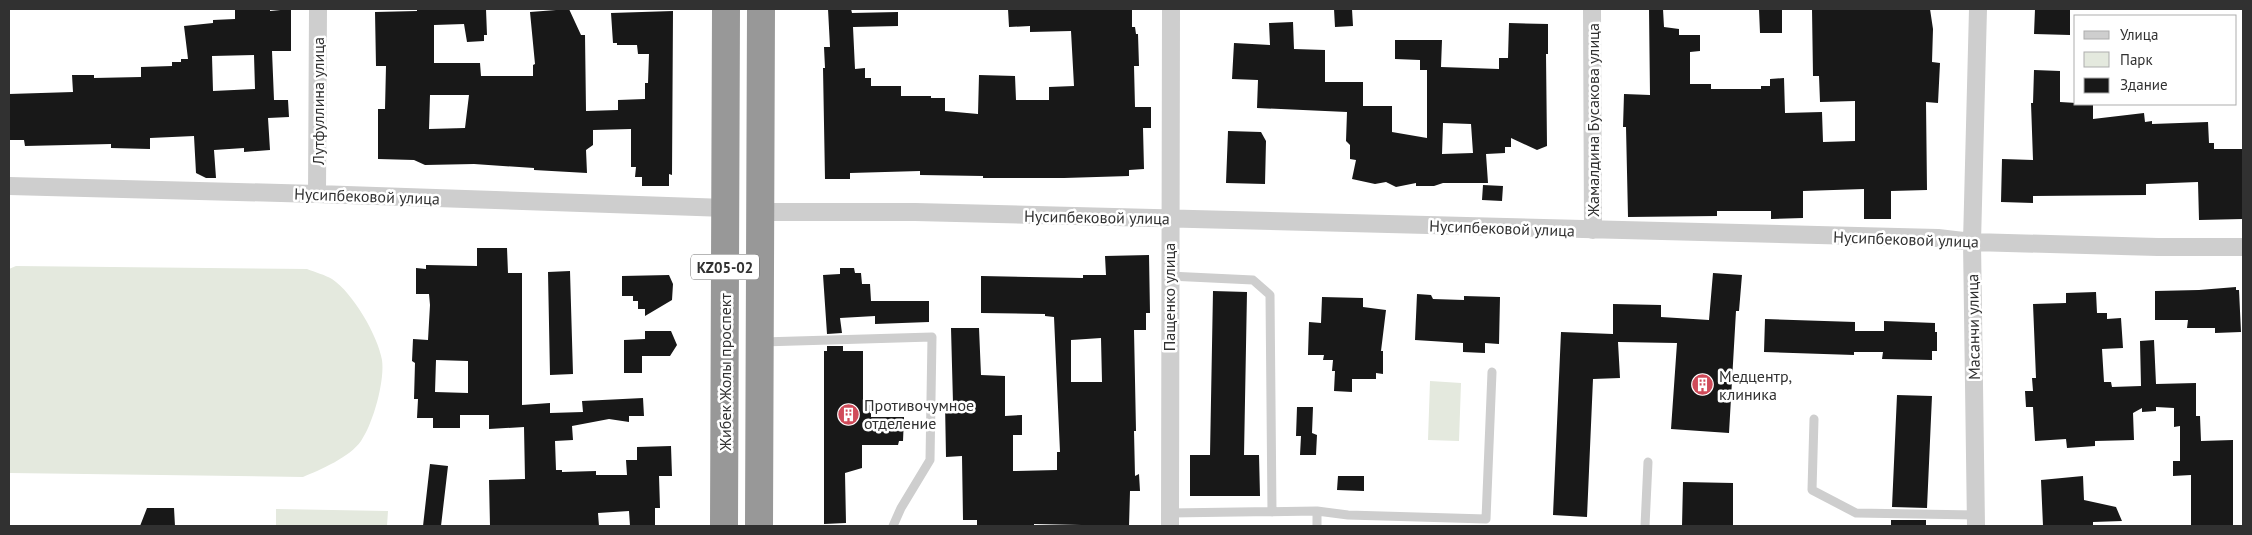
<svg xmlns="http://www.w3.org/2000/svg" width="2252" height="535" viewBox="0 0 2252 535" font-family="'PT Sans',sans-serif">
<rect width="100%" height="100%" fill="#fff"/>
<path fill="#e4e9de" d="M 16,266 L 307,269 C 315,272 325,275 332,279 C 353,293 378,336 382,360 C 385,381 373,424 361,441 C 350,457 320,470 303,477 L 10,473 L 9,269 Z
M 1430,381 L 1461,383 L 1459,441 L 1428,440 Z
M 276,509 L 388,511 L 387,526 L 276,526 Z"/>
<path fill="#181818" fill-rule="evenodd" d="M 235,9 L 270,9 L 270,11 L 291,9 L 291,51 L 272,51 L 274,100 L 288,100 L 289,117 L 268,118 L 270,150 L 244,152 L 244,148 L 214,150 L 216,178 L 206,178 L 196,173 L 194,136 L 150,138 L 150,149 L 111,148 L 111,144 L 25,146 L 24,140 L 9,140 L 9,94 L 73,92 L 72,75 L 94,75 L 94,78 L 141,77 L 141,67 L 172,66 L 172,62 L 181,62 L 181,59 L 188,59 L 184,26 L 213,23 L 213,20 L 235,19 ZM 254,55 L 255,89 L 213,91 L 212,56 Z
M 417,9 L 486,9 L 487,35 L 484,35 L 484,41 L 467,42 L 464,24 L 434,25 L 434,63 L 480,63 L 481,76 L 533,76 L 533,65 L 535,64 L 530,12 L 569,9 L 581,35 L 585,35 L 586,111 L 618,110 L 618,100 L 645,99 L 645,83 L 648,83 L 649,54 L 638,54 L 637,45 L 617,45 L 617,43 L 613,43 L 611,13 L 673,11 L 672,175 L 669,174 L 669,186 L 642,186 L 642,177 L 635,177 L 636,167 L 631,167 L 631,129 L 593,130 L 593,145 L 586,150 L 587,173 L 534,170 L 534,168 L 474,164 L 425,165 L 414,160 L 378,159 L 378,109 L 385,109 L 386,66 L 376,66 L 375,12 L 417,11 ZM 430,95 L 469,95 L 465,128 L 429,129 Z
M 828,9 L 851,9 L 852,13 L 898,12 L 898,26 L 853,27 L 855,69 L 865,68 L 865,78 L 871,78 L 871,86 L 901,86 L 901,96 L 931,96 L 931,98 L 945,98 L 945,111 L 978,114 L 979,75 L 1015,76 L 1016,100 L 1049,100 L 1049,87 L 1074,86 L 1071,31 L 1030,32 L 1030,26 L 1009,27 L 1008,9 L 1132,9 L 1132,27 L 1135,27 L 1136,34 L 1138,34 L 1139,66 L 1134,66 L 1135,107 L 1151,107 L 1151,128 L 1143,128 L 1144,169 L 1129,170 L 1129,176 L 1064,178 L 983,178 L 983,176 L 920,175 L 920,171 L 850,173 L 850,179 L 825,179 L 823,68 L 825,68 L 824,47 L 830,47 Z
M 1334,9 L 1352,9 L 1353,26 L 1335,27 Z
M 1649,9 L 1663,9 L 1664,27 L 1679,29 L 1679,35 L 1700,35 L 1700,51 L 1690,52 L 1690,84 L 1711,84 L 1711,89 L 1761,89 L 1761,86 L 1770,86 L 1770,79 L 1784,78 L 1785,113 L 1822,112 L 1823,142 L 1855,141 L 1855,101 L 1820,102 L 1819,76 L 1813,76 L 1812,9 L 1930,9 L 1933,29 L 1932,62 L 1940,63 L 1938,103 L 1926,102 L 1927,190 L 1891,191 L 1891,219 L 1864,219 L 1864,189 L 1803,191 L 1803,218 L 1771,219 L 1771,211 L 1717,211 L 1717,216 L 1628,217 L 1626,127 L 1623,127 L 1624,94 L 1650,95 Z
M 1782,9 L 1782,33 L 1760,33 L 1759,10 Z
M 2035,9 L 2070,9 L 2070,35 L 2034,34 Z
M 1293,22 L 1294,49 L 1325,50 L 1325,82 L 1363,82 L 1363,106 L 1392,106 L 1392,132 L 1427,138 L 1427,70 L 1420,70 L 1420,60 L 1395,59 L 1395,40 L 1442,40 L 1441,67 L 1499,69 L 1499,58 L 1508,58 L 1509,23 L 1548,24 L 1548,54 L 1546,54 L 1547,146 L 1537,150 L 1511,138 L 1511,147 L 1505,147 L 1505,153 L 1486,154 L 1488,183 L 1443,183 L 1434,186 L 1416,186 L 1416,183 L 1396,187 L 1386,182 L 1375,184 L 1352,179 L 1356,160 L 1350,159 L 1350,145 L 1346,141 L 1347,112 L 1257,108 L 1258,80 L 1232,79 L 1234,43 L 1270,45 L 1269,23 ZM 1443,123 L 1471,124 L 1473,153 L 1442,154 Z
M 2034,70 L 2060,71 L 2060,102 L 2093,104 L 2093,119 L 2144,113 L 2145,122 L 2152,121 L 2152,124 L 2208,122 L 2209,143 L 2214,143 L 2214,149 L 2243,149 L 2243,219 L 2199,220 L 2198,182 L 2146,184 L 2146,195 L 2033,196 L 2033,203 L 2001,202 L 2002,159 L 2033,160 L 2031,103 L 2033,103 Z
M 1228,131 L 1261,132 L 1266,141 L 1265,184 L 1226,183 Z
M 1483,185 L 1503,186 L 1502,201 L 1482,200 Z
M 477,248 L 507,248 L 508,273 L 522,273 L 522,405 L 550,403 L 550,413 L 583,412 L 582,401 L 643,398 L 644,416 L 629,416 L 629,422 L 609,419 L 572,426 L 573,440 L 555,441 L 556,470 L 562,470 L 562,472 L 596,471 L 596,475 L 627,475 L 626,460 L 637,460 L 637,447 L 671,446 L 672,476 L 659,476 L 660,508 L 655,508 L 655,526 L 630,526 L 629,511 L 598,513 L 599,526 L 490,526 L 489,480 L 525,479 L 524,427 L 489,429 L 489,415 L 460,415 L 460,428 L 433,428 L 433,418 L 417,418 L 418,399 L 414,399 L 415,363 L 412,361 L 413,339 L 428,340 L 430,305 L 429,294 L 416,294 L 416,268 L 426,269 L 426,265 L 477,266 ZM 436,360 L 468,361 L 468,393 L 435,392 Z
M 1149,255 L 1150,313 L 1146,313 L 1146,330 L 1134,330 L 1136,431 L 1134,431 L 1135,476 L 1139,474 L 1140,491 L 1130,491 L 1129,526 L 1034,524 L 1034,526 L 977,526 L 977,520 L 963,520 L 962,456 L 946,457 L 945,403 L 953,403 L 951,328 L 979,328 L 981,375 L 1005,376 L 1005,416 L 1022,415 L 1022,435 L 1013,435 L 1013,471 L 1057,470 L 1057,452 L 1060,452 L 1054,317 L 1045,316 L 1045,314 L 981,313 L 981,276 L 1083,278 L 1083,275 L 1106,275 L 1105,256 ZM 1101,338 L 1102,382 L 1071,382 L 1071,340 Z
M 840,268 L 854,268 L 855,273 L 861,273 L 862,284 L 870,284 L 871,301 L 929,301 L 929,322 L 875,324 L 875,316 L 840,318 L 842,333 L 827,334 L 823,275 L 840,274 Z
M 570,271 L 573,374 L 550,375 L 548,272 Z
M 1713,273 L 1742,275 L 1739,311 L 1736,311 L 1729,433 L 1671,429 L 1677,343 L 1618,342 L 1620,378 L 1593,379 L 1587,517 L 1553,515 L 1561,332 L 1613,334 L 1613,304 L 1661,305 L 1661,317 L 1709,320 Z
M 669,275 L 673,284 L 672,300 L 645,316 L 645,309 L 638,309 L 638,301 L 633,301 L 633,296 L 622,296 L 622,276 Z
M 2236,287 L 2236,290 L 2239,290 L 2241,332 L 2215,333 L 2215,328 L 2187,328 L 2188,320 L 2155,320 L 2155,291 L 2199,290 Z
M 1213,291 L 1247,292 L 1244,455 L 1259,455 L 1260,496 L 1190,496 L 1190,455 L 1210,455 Z
M 2096,292 L 2097,313 L 2107,313 L 2107,319 L 2121,318 L 2123,348 L 2102,349 L 2104,382 L 2111,382 L 2112,387 L 2141,386 L 2140,341 L 2154,340 L 2156,384 L 2196,383 L 2196,416 L 2200,416 L 2201,441 L 2233,440 L 2233,526 L 2191,526 L 2191,475 L 2173,476 L 2173,461 L 2180,461 L 2180,426 L 2174,427 L 2174,408 L 2156,407 L 2156,411 L 2142,412 L 2142,408 L 2133,413 L 2134,440 L 2095,441 L 2095,446 L 2067,448 L 2066,439 L 2035,441 L 2033,407 L 2026,407 L 2025,391 L 2033,391 L 2032,378 L 2036,378 L 2033,304 L 2066,303 L 2066,293 Z
M 1417,294 L 1431,295 L 1433,299 L 1464,300 L 1464,296 L 1500,297 L 1499,344 L 1485,343 L 1485,353 L 1463,352 L 1463,343 L 1415,340 Z
M 1322,297 L 1363,298 L 1363,307 L 1386,310 L 1381,351 L 1383,351 L 1383,374 L 1376,373 L 1376,379 L 1352,379 L 1352,392 L 1334,391 L 1335,371 L 1332,371 L 1333,360 L 1323,360 L 1324,355 L 1308,355 L 1309,322 L 1321,323 Z
M 1765,319 L 1855,322 L 1855,331 L 1884,331 L 1884,321 L 1935,323 L 1935,332 L 1937,332 L 1937,351 L 1932,351 L 1932,360 L 1882,359 L 1883,352 L 1854,352 L 1854,355 L 1764,352 Z
M 645,331 L 671,331 L 677,345 L 670,356 L 642,356 L 642,373 L 624,373 L 624,340 L 645,339 Z
M 827,346 L 843,346 L 843,351 L 863,351 L 863,405 L 871,405 L 871,417 L 904,417 L 903,441 L 899,441 L 898,445 L 862,445 L 862,468 L 845,473 L 846,523 L 824,524 L 824,351 L 827,351 Z
M 1897,395 L 1932,396 L 1927,508 L 1892,507 Z
M 1297,407 L 1313,407 L 1312,433 L 1317,435 L 1316,455 L 1300,455 L 1301,436 L 1296,436 Z
M 430,464 L 448,466 L 441,526 L 423,526 Z
M 1338,476 L 1364,476 L 1364,491 L 1337,490 Z
M 2083,476 L 2084,500 L 2116,507 L 2122,521 L 2093,522 L 2093,526 L 2043,526 L 2041,480 Z
M 1683,482 L 1733,483 L 1733,526 L 1682,526 Z
M 147,508 L 174,508 L 175,526 L 140,526 Z
M 1891,520 L 1926,520 L 1926,526 L 1891,526 Z"/>
<g fill="none" stroke-linecap="round" stroke-linejoin="round">
<path stroke="#cecece" stroke-width="9" d="M 1169,276 L 1253,280 L 1270,295 L 1272,512
M 762,342 L 932,337 L 930,460 L 901,508 L 893,526
M 1814,419 L 1812,490 L 1856,513 L 1976,515
M 1317,511 L 1317,526
M 1170,513 L 1317,511 L 1348,515 L 1486,519 L 1492,372
M 1645,526 L 1648,462"/>
<path stroke="#cecece" stroke-width="18" d="M 1592,9 L 1593,230
M 9,186 L 317,194 L 726,208
M 317,194 L 318,9
M 760,212 L 915,212 L 1938,238 L 1972,242 L 2158,247 L 2243,247
M 1170,526 L 1171,9
M 1976,526 L 1972,242 L 1978,9"/>
<path stroke="#989898" stroke-width="28" d="M 724,526 L 726,9
M 759,526 L 761,9"/>
</g>
<defs>
<symbol id="building-disc" viewBox="-11 -11 22 22"><circle r="9.5" fill="#d04b5a" stroke="#fff"/><path d="M-4-6H4V6H1V3H-1V6H-4ZM-2.5-4.3h1.7v1.8h-1.7ZM.8-4.3h1.7v1.8H.8ZM-2.5-1h1.7V.8h-1.7ZM.8-1h1.7V.8H.8Z" fill="#fff"/></symbol>
</defs>
<g fill-rule="evenodd">
<use href="#building-disc" x="1690" y="372" width="25" height="25"/>
<use href="#building-disc" x="836" y="402" width="25" height="25"/>
</g>
<g text-anchor="middle" dominant-baseline="central" stroke-width="5" stroke-linejoin="round" paint-order="stroke">
<rect fill="#fff" stroke="#6f6f6f" stroke-width="1" x="691" y="254.5" width="68" height="25" rx="4"/>
<g font-size="15" font-weight="bold" fill="#313131">
<text x="725" y="267">KZ05-02</text>
</g>
<g font-size="16" fill="#313131" stroke="#fff">
<text transform="translate(318 101) rotate(-90)">Лутфуллина улица</text>
<text transform="translate(1593 120) rotate(-90)">Жамалдина Бусакова улица</text>
<text transform="translate(367 196) rotate(2)">Нусипбековой улица</text>
<text transform="translate(1097 217) rotate(1)">Нусипбековой улица</text>
<text transform="translate(1502 228) rotate(2)">Нусипбековой улица</text>
<text transform="translate(1906 239) rotate(2)">Нусипбековой улица</text>
<text transform="translate(1169 297) rotate(-90)">Пащенко улица</text>
<text transform="translate(1973 327) rotate(-91)">Масанчи улица</text>
<text transform="translate(725 372) rotate(-90)">Жибек Жолы проспект</text>
</g>
<g font-size="16" fill="#313131" stroke="#fff" text-anchor="start">
<text x="1719" y="376">Медцентр,<tspan x="1719" dy="18">клиника</tspan></text>
<text x="864" y="405">Противочумное<tspan x="864" dy="18">отделение</tspan></text>
</g>
</g>
<rect width="2252" height="535" fill="none" stroke="#313131" stroke-width="20"/>
<rect x="2074" y="15" width="162" height="90" fill="#ffffff" stroke="#adadad"/>
<rect x="2084" y="31" width="25" height="8" fill="#cecece" stroke="#adadad"/>
<text x="2120" y="40" font-size="15" fill="#313131">Улица</text>
<rect x="2084" y="52" width="25" height="15" fill="#e4e9de" stroke="#adadad"/>
<text x="2120" y="65" font-size="15" fill="#313131">Парк</text>
<rect x="2084" y="78" width="25" height="15" fill="#181818" stroke="#adadad"/>
<text x="2120" y="90" font-size="15" fill="#313131">Здание</text>
</svg>
